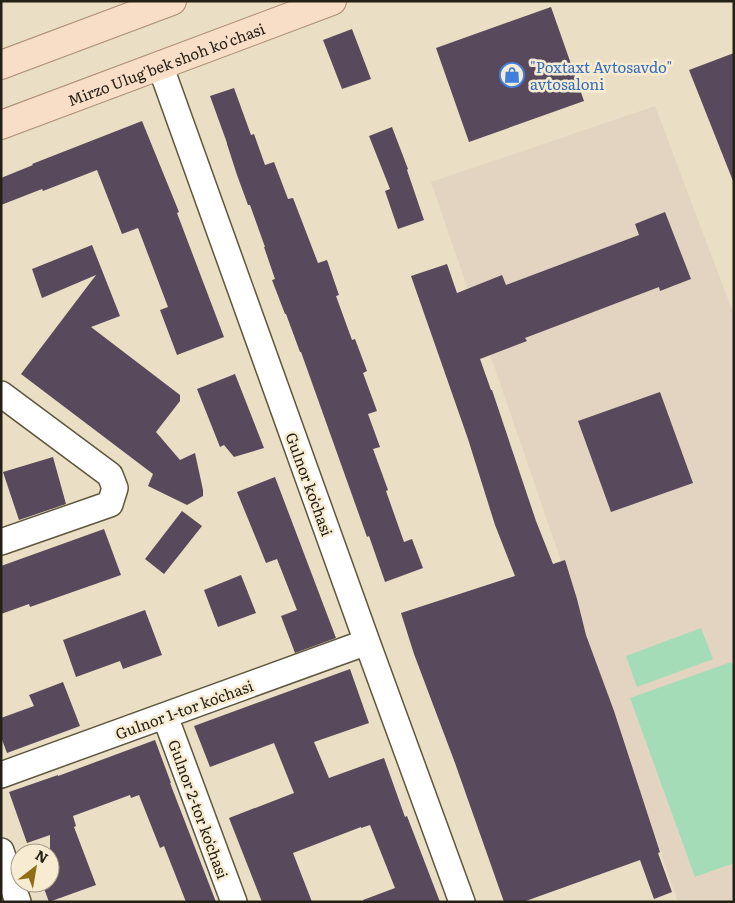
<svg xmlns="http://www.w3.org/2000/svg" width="735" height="903" viewBox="0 0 735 903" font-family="Literata,serif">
<rect width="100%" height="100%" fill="#eadfc4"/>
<path fill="#e2d4c1" d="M 655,106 L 734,315 L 734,902 L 678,902 L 431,182 Z"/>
<path fill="#a4dcb7" d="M 701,628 L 713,659 L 637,687 L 626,656 Z
M 731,662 L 734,668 L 734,863 L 695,877 L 630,698 Z"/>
<path fill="#59495d" d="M 551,7 L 584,101 L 469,142 L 436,48 Z
M 352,29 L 371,79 L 342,89 L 323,40 Z
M 734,53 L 734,181 L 733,181 L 689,70 Z
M 234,88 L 251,135 L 254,134 L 265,165 L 274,162 L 288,199 L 293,198 L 318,263 L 327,260 L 339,295 L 336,296 L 352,340 L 355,339 L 367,371 L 363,373 L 377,411 L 368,414 L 380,447 L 373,449 L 388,490 L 386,491 L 404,542 L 412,539 L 423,568 L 385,582 L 369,536 L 367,537 L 301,352 L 300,352 L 286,314 L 285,314 L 272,280 L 275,279 L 264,247 L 265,247 L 250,205 L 248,205 L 237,175 L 227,144 L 227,143 L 210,96 Z
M 142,121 L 179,212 L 177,213 L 224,337 L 177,355 L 160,310 L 168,307 L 138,228 L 122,234 L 97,170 L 43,191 L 42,189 L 1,205 L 1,178 L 33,165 L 32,164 Z
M 392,127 L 408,169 L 407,170 L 424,220 L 398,229 L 385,191 L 390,189 L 369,136 Z
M 665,212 L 691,279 L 660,291 L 659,287 L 525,338 L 527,341 L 480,359 L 491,390 L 492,390 L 536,521 L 553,564 L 565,560 L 577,599 L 586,635 L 614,711 L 660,852 L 658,853 L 672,892 L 654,899 L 640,860 L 523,902 L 504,902 L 455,763 L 414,654 L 401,613 L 515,576 L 495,525 L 468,439 L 411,276 L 447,264 L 457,293 L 502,275 L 506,285 L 639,235 L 635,224 Z
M 92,245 L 120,316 L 91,327 L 180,395 L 180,401 L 156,432 L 180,460 L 195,453 L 203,490 L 203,496 L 187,505 L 148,486 L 153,474 L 21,374 L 96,275 L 42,298 L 32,269 Z
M 235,374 L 264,448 L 234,457 L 224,445 L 220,447 L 197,389 Z
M 660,392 L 693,483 L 611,512 L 578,421 Z
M 53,457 L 66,504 L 19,520 L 3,472 Z
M 275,477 L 336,638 L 295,653 L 281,616 L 297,610 L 277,559 L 266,563 L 237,492 Z
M 182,511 L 202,526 L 164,574 L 145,559 Z
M 104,529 L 121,575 L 30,607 L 29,604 L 1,614 L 1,566 Z
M 241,575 L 256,613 L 218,627 L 204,590 Z
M 145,610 L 162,655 L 123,669 L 120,661 L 76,677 L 63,640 Z
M 350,669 L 369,723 L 314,742 L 329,778 L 384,758 L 405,817 L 407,816 L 440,902 L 363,902 L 363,900 L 395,888 L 370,825 L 361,828 L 361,827 L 293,853 L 312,902 L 262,902 L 229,818 L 294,793 L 274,743 L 210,767 L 194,726 Z
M 63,682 L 80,726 L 7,753 L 1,737 L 1,718 L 34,706 L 29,695 Z
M 155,740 L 171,783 L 170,783 L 216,902 L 186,902 L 164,846 L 160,848 L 139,795 L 131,798 L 130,795 L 73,816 L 76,826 L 74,827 L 96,885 L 49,902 L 42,883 L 50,883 L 50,835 L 27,843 L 9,792 L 58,775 L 58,776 Z"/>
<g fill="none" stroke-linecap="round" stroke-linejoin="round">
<defs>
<path id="minor" d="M 160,65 L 367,642 L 462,902
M 1,394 L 110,475 L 115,488 L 110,504 L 1,542
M 165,716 L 234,902
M 1,775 L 367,642
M 1,851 L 18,902"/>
<g id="primary">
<path d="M 1,65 L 172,1"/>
<path id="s1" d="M 1,125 L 332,1"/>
</g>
</defs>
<use href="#minor" stroke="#5f563e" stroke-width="28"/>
<use href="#primary" stroke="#ab8c71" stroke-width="30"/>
<use href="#minor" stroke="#fff" stroke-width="25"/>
<use href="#primary" stroke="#f8ddc7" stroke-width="28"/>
</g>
<defs>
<symbol id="shop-ring" viewBox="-11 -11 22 22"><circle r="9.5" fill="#f7ecd1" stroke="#3f7fe0" stroke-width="1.5"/><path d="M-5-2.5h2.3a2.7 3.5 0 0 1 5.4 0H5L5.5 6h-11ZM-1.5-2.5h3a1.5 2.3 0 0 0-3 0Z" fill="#3f7fe0"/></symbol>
</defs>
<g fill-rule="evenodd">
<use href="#shop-ring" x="498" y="61" width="28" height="28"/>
</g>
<g text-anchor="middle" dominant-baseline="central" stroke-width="5" stroke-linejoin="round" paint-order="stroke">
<g font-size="15" fill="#242016" stroke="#f7ecd1">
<text stroke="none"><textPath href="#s1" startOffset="176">Mirzo Ulug'bek shoh ko'chasi</textPath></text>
<text transform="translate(310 484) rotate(70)">Gulnor koʻchasi</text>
<text transform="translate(184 709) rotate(-20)">Gulnor 1-tor koʻchasi</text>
<text transform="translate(199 809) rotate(70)">Gulnor 2-tor koʻchasi</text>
</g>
<g font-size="15" fill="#366cbe" stroke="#f7ecd1" text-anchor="start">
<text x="530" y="66">"Poxtaxt Avtosavdo"<tspan x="530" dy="17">avtosaloni</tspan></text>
</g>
</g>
<rect width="735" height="903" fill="none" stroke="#242016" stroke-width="5"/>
<g transform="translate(35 868) rotate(31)"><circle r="24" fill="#f7ecd1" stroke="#a39a86"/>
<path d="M0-4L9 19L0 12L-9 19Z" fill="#8e6f13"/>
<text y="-8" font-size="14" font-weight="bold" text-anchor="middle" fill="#242016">N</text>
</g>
</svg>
